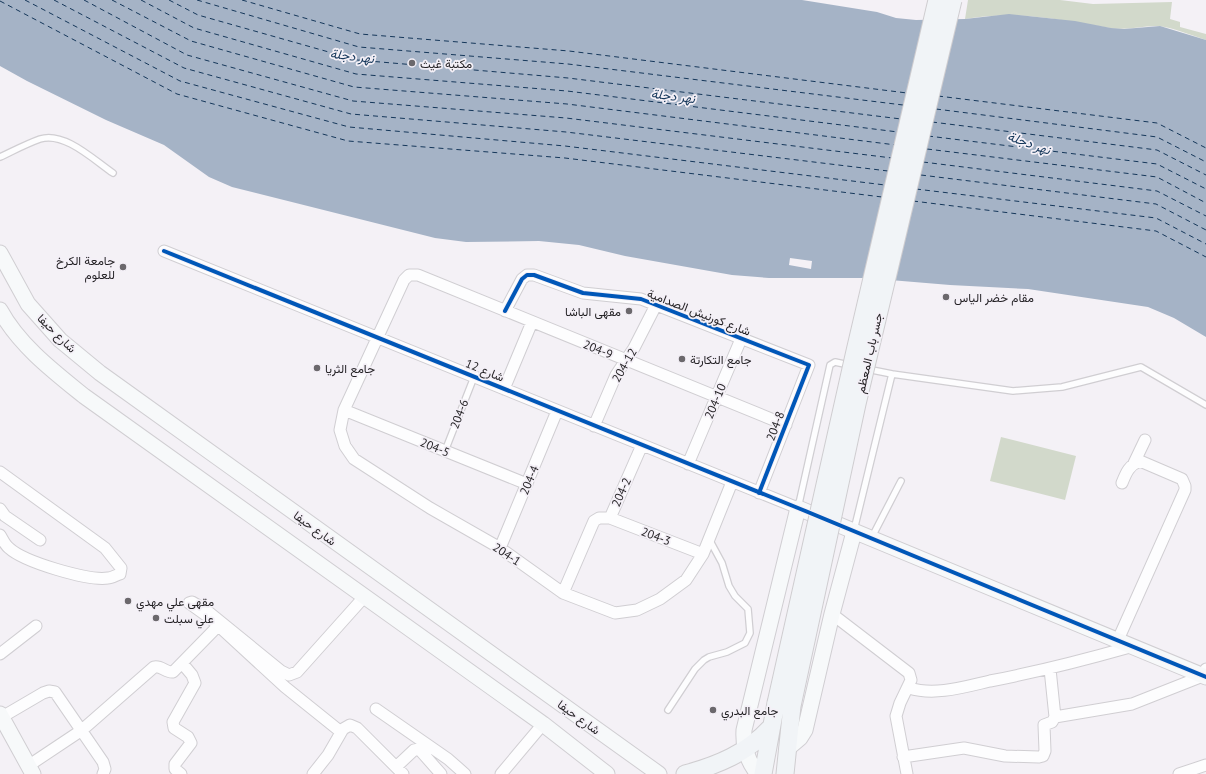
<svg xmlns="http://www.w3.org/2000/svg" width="1206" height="774" viewBox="0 0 1206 774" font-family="'PT Sans',Vazirmatn,sans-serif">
<rect width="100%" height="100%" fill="#f4f1f6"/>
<path fill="#d2d9cb" d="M 968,0 L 1060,0 L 1093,4 L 1172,2 L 1170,19 L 1180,22 L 1180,27 L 1206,34 L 1206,40 C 1191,35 1174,28 1159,26 C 1143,25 1127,31 1110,28 C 1061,20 1016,10 965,19 Z
M 1001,437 L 1076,456 L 1065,500 L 990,481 Z"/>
<path fill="#a5b3c6" d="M 0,0 L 802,0 L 877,12 L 896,18 L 916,20 L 965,19 L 1009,14 L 1075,21 L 1111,28 L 1124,29 L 1160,26 L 1206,40 L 1206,337 L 1174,318 L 1148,307 L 1028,289 L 950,285 L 866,278 L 769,278 L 732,275 L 625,256 L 579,245 L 539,241 L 466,242 L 435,238 L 232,187 L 209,177 L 164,145 L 106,120 L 27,81 L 0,66 Z"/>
<path fill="#f4f1f6" d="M 790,258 L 812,261 L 811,269 L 789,265 Z"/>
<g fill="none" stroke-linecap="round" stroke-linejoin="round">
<path stroke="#15375a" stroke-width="1" stroke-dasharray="5 4" stroke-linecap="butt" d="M 25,0 L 180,81 L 349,127 L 565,146 L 885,185
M 54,0 L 184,68 L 351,114 L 566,132 L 888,171
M 84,0 L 187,55 L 353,101 L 566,118 L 892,158
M 112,0 L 191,41 L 354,87 L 567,104 L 896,145
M 141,0 L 194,28 L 356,74 L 567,91 L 898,132
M 169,0 L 198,15 L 357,60 L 568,78 L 901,119
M 197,0 L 359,47 L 568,64 L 903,105
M 242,0 L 360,34 L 569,51 L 907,93
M 0,1 L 177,94 L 348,141 L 565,158 L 882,197
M 938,96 L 1157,123 L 1206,148
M 936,109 L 1157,137 L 1206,162
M 932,122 L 1157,150 L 1206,175
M 928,136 L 1157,164 L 1206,189
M 927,149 L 1157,177 L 1206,203
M 923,162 L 1157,191 L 1206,216
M 921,175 L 1156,204 L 1206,230
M 916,189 L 1156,218 L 1206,244
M 913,201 L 1156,231 L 1206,257"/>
<defs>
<path id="lane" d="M 0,157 C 13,151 26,144 40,139 C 64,131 94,160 113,173
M 892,374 L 1013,391 L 1062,387 L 1141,367 L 1206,405
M 445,451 L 474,377
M 798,508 L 830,365 L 835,362 L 849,365
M 854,530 L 892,374 L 867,369
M 872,537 L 901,481
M 668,710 L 695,669 L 704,660 L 709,657 L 727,652 L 745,643 L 750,633 L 748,609 L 735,596 L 729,586 L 722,563 L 709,539"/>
<path id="street" d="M 164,251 L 798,508
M 505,311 L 522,279 L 527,275 L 534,275 L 583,293 L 641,299 L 809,365 L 759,493
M 504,389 L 532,322
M 344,410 L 527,484
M 594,426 L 616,375 L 634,348 L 656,305
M 1134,463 L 1145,440
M 688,464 L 741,339
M 0,472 L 105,548 L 121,568 L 120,574 C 116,575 112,578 108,578 C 88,581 24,562 9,548 C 5,545 3,540 0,535
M 732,482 L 703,554 L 686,580 L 660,599 L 637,610 L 615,613 L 563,593 L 500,548 L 430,508 L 354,459 L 345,446 L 340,430 L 344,410 L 404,280 L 409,275 L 418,275 L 786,425
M 0,509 L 5,516 L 40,540
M 610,518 L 703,554
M 500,548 L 557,411
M 563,593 L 594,521 L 599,518 L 610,518 L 642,445
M 832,614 L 909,673 L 911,680 L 900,703 L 896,716 L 907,774
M 1117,642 L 1185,490 L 1185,486 L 1182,479 L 1140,461 C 1129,465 1126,473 1122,483
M 0,654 L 36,626
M 909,688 C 935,696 964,687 990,681 C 1037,672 1084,660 1130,647
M 376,709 L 448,759 L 465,774
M 2,717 L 43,693 L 49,691 L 55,692 L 103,762 L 105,769 L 103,774
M 1055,717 L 1132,704 L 1203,676 L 1206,669
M 341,732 L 285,687 L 210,618 L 189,603 L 192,602 L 206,610 L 281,671 L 289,675 L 297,672 L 365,596
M 903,757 L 964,748 L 1005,756 L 1039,757 L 1043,756 L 1045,751 L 1044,725 L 1052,722 L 1055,717 L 1050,669
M 28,766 L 82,730 L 154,667 C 161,665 166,673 173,672 L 218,626
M 397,766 L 414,750 L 419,749 L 441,774
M 181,774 L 175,769 L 175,764 L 191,743 L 188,737 L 174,728 L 173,722 L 195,683 L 192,675 L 182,663
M 313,774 L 328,755 L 343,729 L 350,725 L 357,728 L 403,774
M 501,774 L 543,724
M 1179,774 L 1206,765"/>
<path id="secondary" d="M 0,253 L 28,304 L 60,340 L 100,373 L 659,774
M 0,310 C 19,345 53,371 84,396 L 543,724 L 607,774
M 0,714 L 33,774
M 787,749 L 800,738 L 805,730 L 832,614 L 854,532
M 758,774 C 748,762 743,746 744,730 L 798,508 L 1206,677"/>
<path id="primary" d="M 685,774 C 718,765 747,753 770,728
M 763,774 L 776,703
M 785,774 L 792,706"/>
</defs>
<use href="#lane" stroke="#d0ced2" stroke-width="8"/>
<use href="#street" stroke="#d0ced2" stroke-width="13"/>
<use href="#secondary" stroke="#d0ced2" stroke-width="17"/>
<use href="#primary" stroke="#cfcdd0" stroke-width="19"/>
<use href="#lane" stroke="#fdfdfe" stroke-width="5.5"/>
<use href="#street" stroke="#fdfdfe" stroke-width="11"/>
<use href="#secondary" stroke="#f7f9fa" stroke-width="15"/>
<use href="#primary" stroke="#f1f4f7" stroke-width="17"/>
<defs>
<path id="primary-bridge" d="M 776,703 L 855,351 L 937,0
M 792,706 L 857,404 L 953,0"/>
</defs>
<use href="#primary-bridge" stroke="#cfcdd0" stroke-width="19" stroke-linecap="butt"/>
<use href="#primary-bridge" stroke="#f1f4f7" stroke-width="17"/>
<defs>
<path id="cycleway" d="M 164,251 L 798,508 L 1206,677
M 505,311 L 522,279 L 527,275 L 534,275 L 583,293 L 641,299 L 809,365 L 759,493"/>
</defs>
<use href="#cycleway" stroke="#f4f0f7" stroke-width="6"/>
<use href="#cycleway" stroke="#0057b8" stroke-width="4"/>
</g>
<g fill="#6b686c" stroke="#f4f0f7" stroke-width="1.5">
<circle cx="412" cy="63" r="4"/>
<circle cx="123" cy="267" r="4"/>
<circle cx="946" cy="297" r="4"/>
<circle cx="629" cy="311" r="4"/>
<circle cx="682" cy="359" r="4"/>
<circle cx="317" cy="368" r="4"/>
<circle cx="128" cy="601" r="4"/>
<circle cx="156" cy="618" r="4"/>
<circle cx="713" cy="710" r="4"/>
</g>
<g text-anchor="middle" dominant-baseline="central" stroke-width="3.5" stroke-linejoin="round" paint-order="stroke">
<g font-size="12" fill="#211f22" stroke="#f4f0f7" text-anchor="start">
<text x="420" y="63">مكتبة غيث</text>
<text x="115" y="260" text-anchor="end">جامعة الكرخ<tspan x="115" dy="14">للعلوم</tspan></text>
<text x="954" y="297">مقام خضر الياس</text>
<text x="621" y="311" text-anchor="end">مقهى الباشا</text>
<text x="690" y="359">جامع التكارتة</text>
<text x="325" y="368">جامع الثريا</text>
<text x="136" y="601">مقهى علي مهدي</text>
<text x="164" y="618">علي سبلت</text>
<text x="721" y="710">جامع البدري</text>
</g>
<g font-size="12" fill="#211f22" stroke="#f4f0f7">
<text transform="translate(699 312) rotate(21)">شارع كورنيش الصدامية</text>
<text transform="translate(57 333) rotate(45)">شارع حيفا</text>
<text transform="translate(598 349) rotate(22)">204-9</text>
<text transform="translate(869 353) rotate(-77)">جسر باب المعظم</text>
<text transform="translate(624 365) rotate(-60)">204-12</text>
<text transform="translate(485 370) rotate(22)">شارع 12</text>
<text transform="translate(715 401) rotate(-67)">204-10</text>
<text transform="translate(459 414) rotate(-69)">204-6</text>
<text transform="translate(775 426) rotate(-69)">204-8</text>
<text transform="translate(435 447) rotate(22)">204-5</text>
<text transform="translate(529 480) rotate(-67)">204-4</text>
<text transform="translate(621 492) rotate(-66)">204-2</text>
<text transform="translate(315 528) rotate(36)">شارع حيفا</text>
<text transform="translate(656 536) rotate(21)">204-3</text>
<text transform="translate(507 554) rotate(34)">204-1</text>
<text transform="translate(579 717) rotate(36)">شارع حيفا</text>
</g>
<g font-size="13" font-style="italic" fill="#15375a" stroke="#f4f0f7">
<text transform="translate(352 56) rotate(7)">نهر دجلة</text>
<text transform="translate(673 96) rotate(7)">نهر دجلة</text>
<text transform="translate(1029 143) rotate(20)">نهر دجلة</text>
</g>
</g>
</svg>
